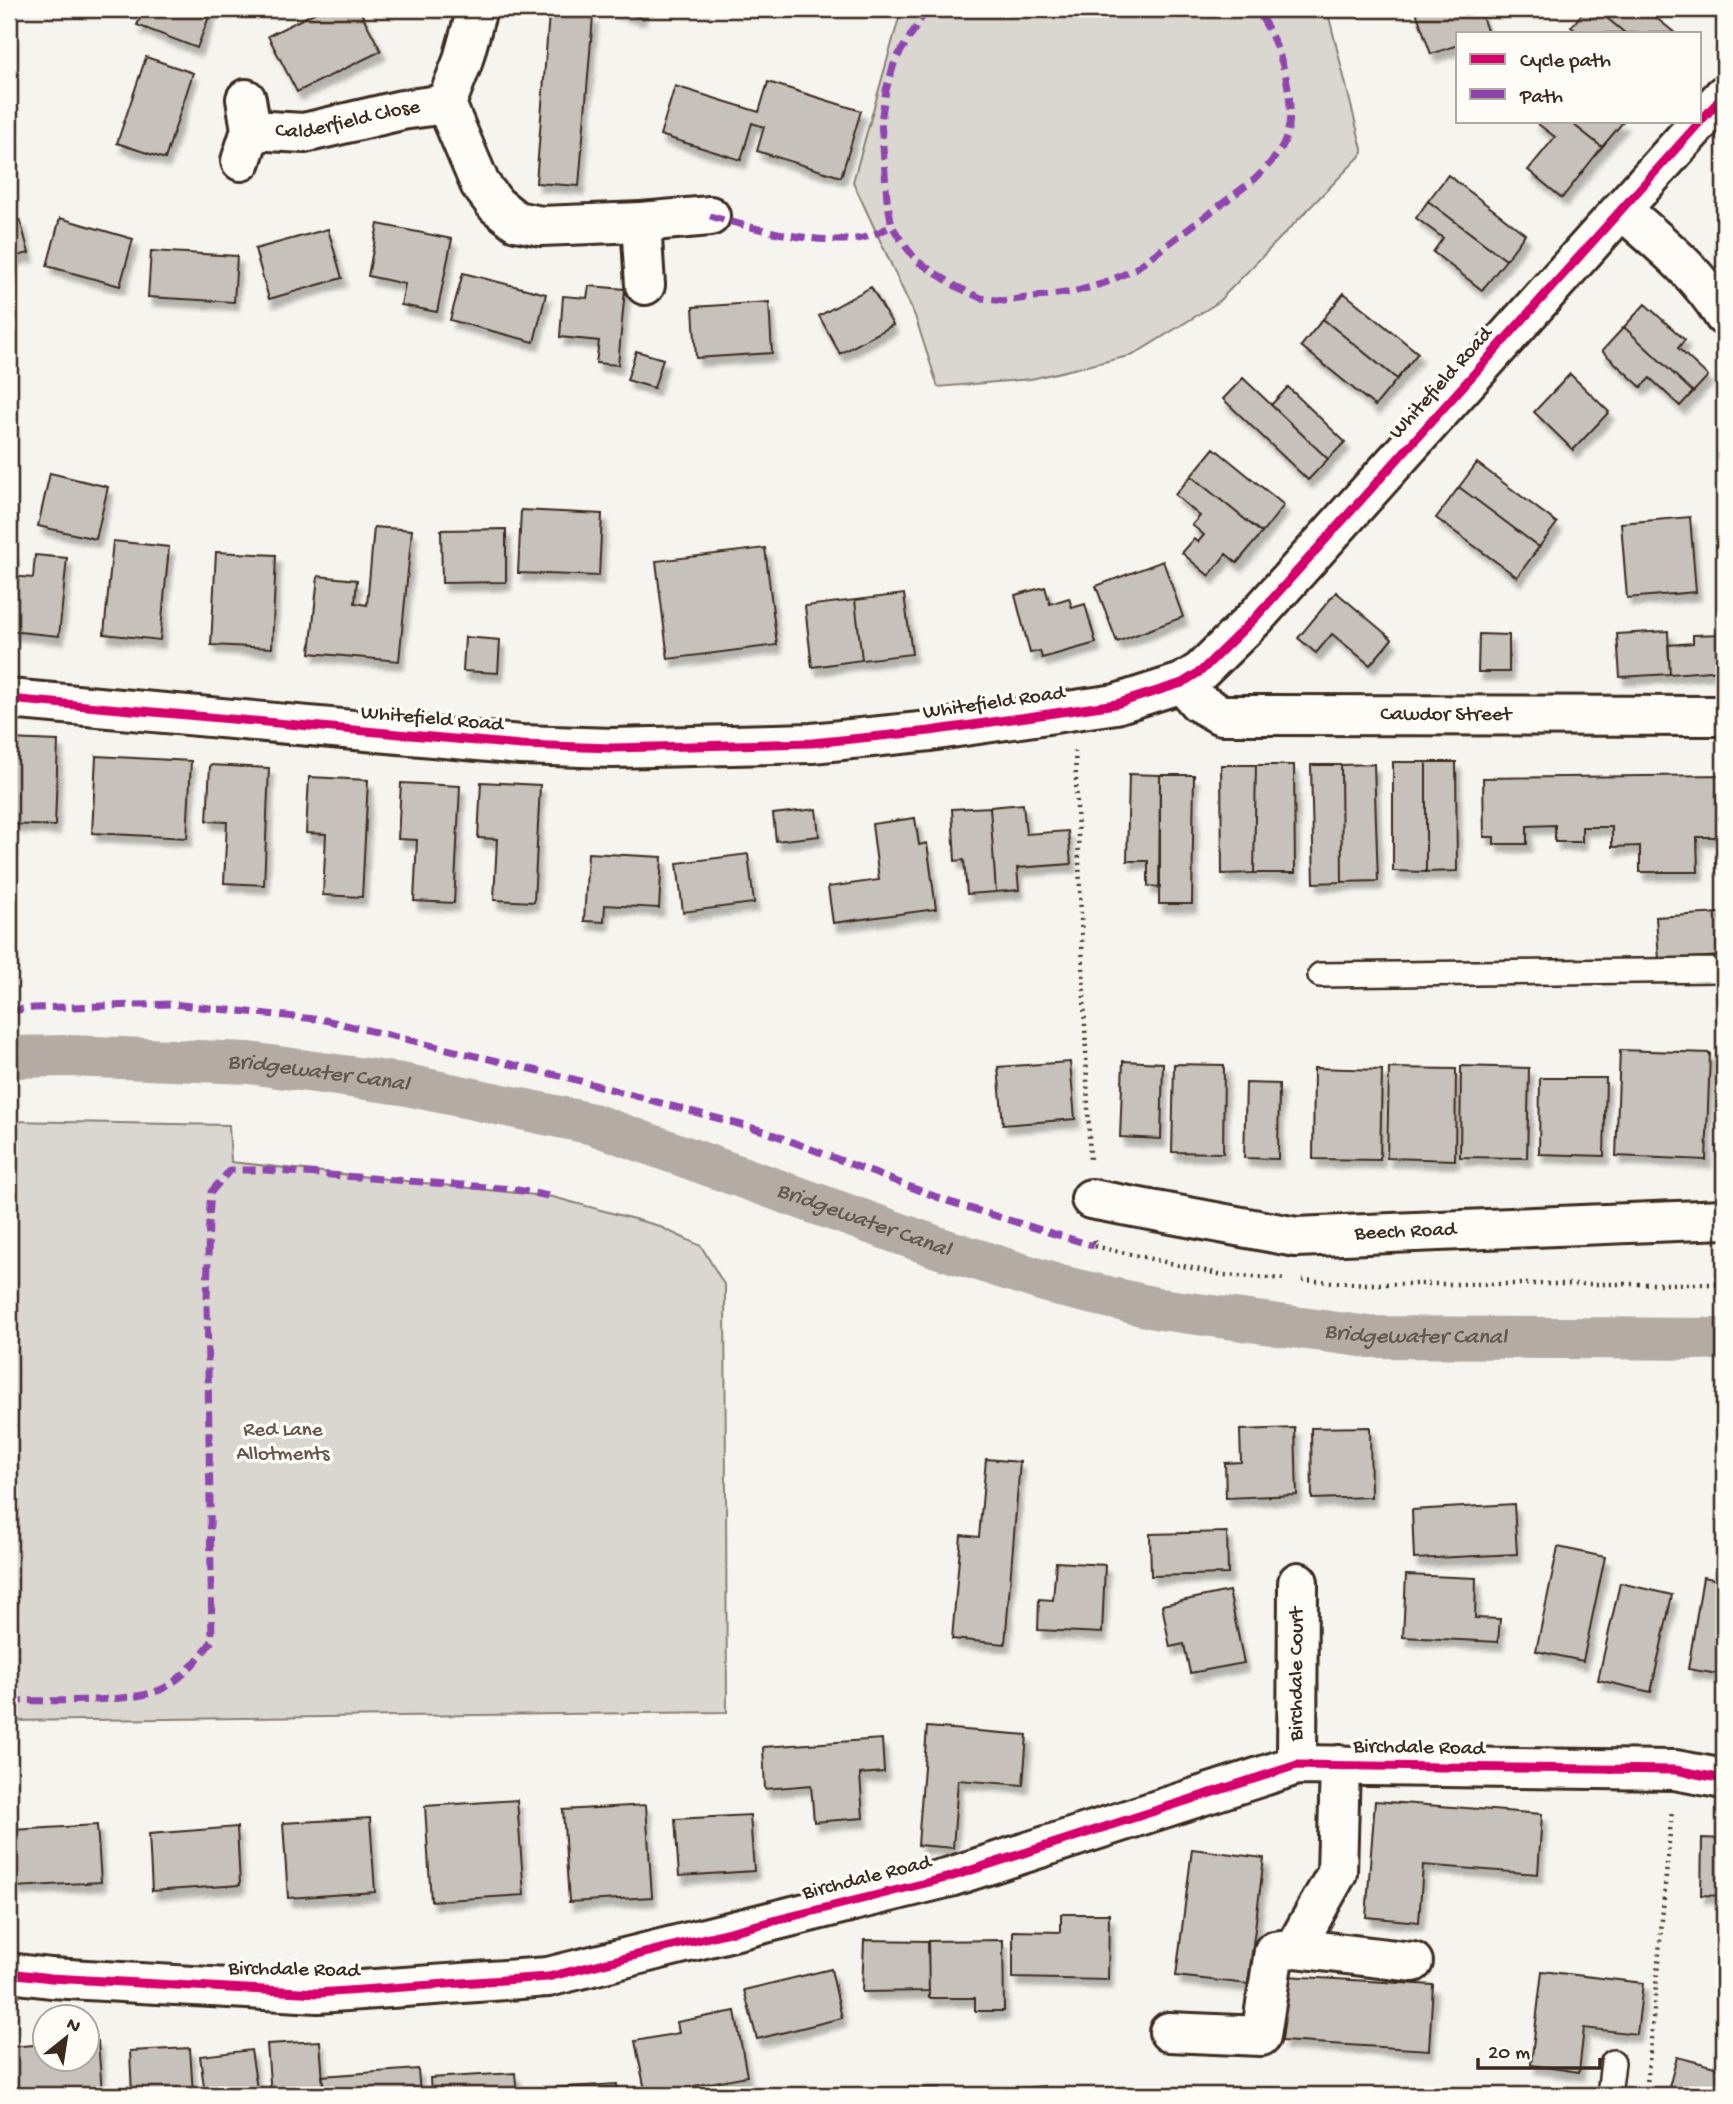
<svg xmlns="http://www.w3.org/2000/svg" width="1733" height="2104" viewBox="0 0 1733 2104" font-family="'Gochi Hand',sans-serif">
<defs>
<filter id="shadow"><feDropShadow dx="4.5" dy="8" stdDeviation="2" flood-color="#0004"/></filter>
</defs>
<rect width="100%" height="100%" fill="#f5f4ee"/>
<filter id="ink" filterUnits="userSpaceOnUse"><feTurbulence type="fractalNoise" baseFrequency=".0143" numOctaves="2"/><feDisplacementMap in="SourceGraphic" scale="14" xChannelSelector="R" yChannelSelector="G"/><feConvolveMatrix kernelMatrix="1 2 1 2 8 2 1 2 1" color-interpolation-filters="sRGB"/></filter>
<g filter="url(#ink)">
<path fill="#dad6d0" stroke="#8a8077" stroke-width="2" d="M 906,9 L 1327,9 L 1363,153 L 1217,303 L 1133,355 L 1031,379 L 938,387 L 915,316 L 853,182 L 899,18 Z
M 9,1121 L 229,1125 L 231,1162 L 553,1197 L 656,1225 L 701,1246 L 725,1286 L 727,1712 L 9,1721 Z"/>
<g fill="none" stroke-linecap="round" stroke-linejoin="round">
<path stroke="#b4aca4" stroke-width="42" id="s1" d="M 9,1057 L 69,1056 L 249,1063 L 402,1084 L 593,1124 L 940,1248 L 1060,1286 L 1160,1309 L 1368,1337 L 1724,1339"/>
</g>
<path fill="#c7c1bb" stroke="#3b2a1e" stroke-width="2" filter="url(#shadow)" d="M 144,9 L 212,9 L 197,48 L 137,25 Z
M 322,9 L 359,9 L 381,51 L 297,92 L 268,36 Z
M 610,9 L 643,9 L 640,17 Z
M 1415,9 L 1479,9 L 1488,33 L 1458,33 L 1458,45 L 1431,54 Z
M 1586,9 L 1596,9 L 1625,33 L 1579,33 L 1571,27 Z
M 1596,9 L 1645,9 L 1675,33 L 1625,33 Z
M 549,13 L 593,16 L 579,186 L 536,183 Z
M 146,57 L 193,73 L 165,159 L 117,143 Z
M 768,82 L 861,111 L 841,177 L 757,151 L 764,127 L 752,123 L 741,160 L 660,135 L 675,86 L 759,112 Z
M 1534,121 L 1569,121 L 1602,147 L 1562,198 L 1528,170 L 1555,137 Z
M 1569,121 L 1624,121 L 1602,147 Z
M 1448,175 L 1525,234 L 1506,260 L 1428,201 Z
M 1428,201 L 1506,260 L 1482,290 L 1433,252 L 1443,238 L 1416,218 Z
M 60,218 L 133,239 L 120,286 L 47,266 Z
M 20,220 L 29,253 L 9,258 L 9,223 Z
M 378,224 L 452,239 L 437,312 L 401,305 L 405,284 L 368,276 Z
M 328,229 L 342,278 L 269,299 L 255,249 Z
M 151,251 L 237,256 L 234,302 L 148,297 Z
M 463,273 L 546,294 L 534,342 L 450,320 Z
M 589,286 L 625,289 L 618,365 L 596,363 L 599,341 L 560,337 L 563,296 L 587,298 Z
M 871,287 L 893,325 L 840,354 L 819,316 Z
M 1344,293 L 1418,353 L 1397,379 L 1323,319 Z
M 769,302 L 772,353 L 696,358 L 693,307 Z
M 1645,304 L 1685,340 L 1678,348 L 1708,376 L 1693,392 L 1624,327 Z
M 1323,319 L 1397,379 L 1375,406 L 1301,346 Z
M 1624,327 L 1693,392 L 1680,406 L 1650,378 L 1641,387 L 1602,351 Z
M 636,351 L 663,359 L 654,388 L 627,380 Z
M 1570,374 L 1609,412 L 1573,450 L 1534,412 Z
M 1243,378 L 1328,459 L 1308,480 L 1223,399 Z
M 1288,387 L 1345,442 L 1328,459 L 1271,405 Z
M 1214,448 L 1284,505 L 1262,533 L 1191,476 Z
M 1477,463 L 1557,523 L 1539,547 L 1459,487 Z
M 50,473 L 108,487 L 96,539 L 38,526 Z
M 1191,476 L 1262,533 L 1237,563 L 1226,554 L 1209,576 L 1182,553 L 1194,539 L 1198,542 L 1204,535 L 1192,525 L 1200,516 L 1175,495 Z
M 1459,487 L 1539,547 L 1517,577 L 1436,518 Z
M 521,510 L 602,514 L 599,576 L 518,573 Z
M 1690,517 L 1696,592 L 1627,598 L 1621,523 Z
M 374,527 L 412,530 L 399,661 L 310,653 L 318,576 L 357,580 L 355,603 L 367,605 Z
M 506,529 L 506,582 L 442,583 L 441,530 Z
M 113,541 L 169,547 L 160,640 L 104,634 Z
M 765,548 L 777,645 L 668,659 L 656,561 Z
M 9,551 L 13,552 L 11,576 L 33,578 L 35,555 L 67,558 L 59,636 L 9,631 Z
M 216,552 L 276,555 L 272,648 L 211,645 Z
M 1163,561 L 1183,617 L 1117,642 L 1096,586 Z
M 1045,587 L 1050,604 L 1069,598 L 1072,608 L 1085,604 L 1096,643 L 1042,658 L 1040,651 L 1030,653 L 1015,595 Z
M 1336,592 L 1392,639 L 1370,665 L 1332,634 L 1316,653 L 1298,638 Z
M 904,594 L 912,654 L 862,660 L 855,600 Z
M 855,600 L 862,660 L 812,667 L 805,606 Z
M 1668,631 L 1670,674 L 1620,677 L 1617,634 Z
M 1479,634 L 1509,635 L 1509,672 L 1478,672 Z
M 1724,634 L 1724,670 L 1670,674 L 1668,645 L 1693,643 L 1693,635 Z
M 465,637 L 500,640 L 498,673 L 463,671 Z
M 9,739 L 58,741 L 55,826 L 9,824 Z
M 96,756 L 191,761 L 187,838 L 92,833 Z
M 1393,762 L 1426,762 L 1426,872 L 1393,871 Z
M 1426,762 L 1456,762 L 1457,871 L 1426,872 Z
M 1374,764 L 1378,881 L 1342,882 L 1341,765 Z
M 210,765 L 269,768 L 264,885 L 224,883 L 227,822 L 207,821 Z
M 1221,765 L 1256,765 L 1254,873 L 1222,874 Z
M 1256,765 L 1294,765 L 1295,873 L 1254,873 Z
M 1311,765 L 1341,765 L 1342,882 L 1314,883 Z
M 1129,774 L 1160,775 L 1160,887 L 1148,886 L 1148,861 L 1127,861 Z
M 1160,775 L 1194,775 L 1192,904 L 1159,904 Z
M 1724,775 L 1724,837 L 1697,837 L 1698,872 L 1640,872 L 1640,846 L 1612,847 L 1612,827 L 1582,827 L 1582,842 L 1555,842 L 1555,825 L 1527,826 L 1527,844 L 1494,844 L 1494,837 L 1484,837 L 1483,778 Z
M 309,777 L 368,780 L 362,897 L 323,895 L 326,834 L 306,833 Z
M 481,782 L 540,785 L 534,902 L 494,900 L 497,839 L 478,838 Z
M 401,783 L 460,786 L 454,903 L 414,901 L 417,840 L 398,839 Z
M 1023,804 L 1026,834 L 1068,831 L 1071,864 L 1017,868 L 1019,890 L 996,892 L 990,807 Z
M 990,807 L 996,892 L 967,894 L 964,860 L 955,861 L 952,809 Z
M 816,809 L 819,836 L 776,841 L 773,814 Z
M 915,818 L 919,845 L 927,843 L 936,909 L 833,923 L 828,887 L 879,880 L 872,824 Z
M 588,853 L 662,857 L 659,908 L 605,905 L 604,922 L 584,921 Z
M 748,854 L 754,903 L 683,912 L 677,863 Z
M 1720,913 L 1722,956 L 1659,960 L 1656,917 Z
M 1620,1050 L 1710,1053 L 1706,1160 L 1616,1156 Z
M 1123,1061 L 1163,1063 L 1161,1139 L 1120,1137 Z
M 1070,1062 L 1075,1119 L 1003,1125 L 998,1067 Z
M 1174,1064 L 1224,1065 L 1223,1153 L 1172,1152 Z
M 1461,1066 L 1529,1068 L 1527,1158 L 1460,1157 Z
M 1314,1068 L 1382,1070 L 1380,1160 L 1313,1159 Z
M 1389,1068 L 1456,1069 L 1455,1160 L 1387,1158 Z
M 1540,1078 L 1606,1078 L 1604,1156 L 1539,1154 Z
M 1246,1083 L 1279,1084 L 1278,1159 L 1244,1158 Z
M 1370,1427 L 1371,1497 L 1312,1499 L 1311,1428 Z
M 1295,1428 L 1297,1495 L 1226,1498 L 1225,1463 L 1241,1462 L 1240,1430 Z
M 986,1459 L 1020,1462 L 1005,1644 L 952,1639 L 961,1535 L 979,1537 Z
M 1514,1504 L 1517,1554 L 1414,1559 L 1412,1510 Z
M 1227,1532 L 1228,1574 L 1151,1576 L 1150,1534 Z
M 1558,1547 L 1605,1557 L 1583,1661 L 1536,1651 Z
M 1056,1562 L 1105,1565 L 1102,1633 L 1038,1630 L 1039,1599 L 1053,1600 Z
M 1406,1575 L 1476,1578 L 1475,1618 L 1500,1619 L 1498,1642 L 1403,1637 Z
M 1703,1577 L 1724,1581 L 1724,1675 L 1688,1669 Z
M 1620,1583 L 1672,1595 L 1651,1692 L 1598,1680 Z
M 1229,1591 L 1244,1663 L 1190,1673 L 1184,1644 L 1170,1647 L 1162,1605 Z
M 927,1727 L 1027,1735 L 1023,1785 L 958,1780 L 953,1848 L 918,1845 Z
M 882,1739 L 884,1772 L 860,1774 L 863,1818 L 814,1822 L 811,1785 L 765,1789 L 763,1747 Z
M 517,1800 L 524,1895 L 431,1901 L 425,1806 Z
M 1375,1801 L 1542,1814 L 1538,1874 L 1423,1865 L 1419,1922 L 1366,1917 Z
M 646,1805 L 652,1897 L 569,1902 L 563,1810 Z
M 750,1815 L 754,1871 L 679,1876 L 675,1819 Z
M 370,1818 L 375,1892 L 288,1898 L 283,1823 Z
M 97,1825 L 101,1882 L 16,1887 L 13,1830 Z
M 237,1827 L 240,1885 L 152,1891 L 149,1834 Z
M 1702,1838 L 1724,1839 L 1724,1896 L 1701,1895 Z
M 1192,1849 L 1264,1858 L 1248,1984 L 1176,1976 Z
M 1061,1914 L 1109,1914 L 1108,1980 L 1013,1978 L 1013,1931 L 1061,1932 Z
M 864,1940 L 928,1941 L 929,1991 L 862,1992 Z
M 1003,1940 L 1004,2011 L 975,2011 L 975,1998 L 929,1998 L 928,1941 Z
M 831,1969 L 842,2018 L 757,2039 L 744,1990 Z
M 1542,1971 L 1643,1983 L 1637,2034 L 1584,2028 L 1579,2072 L 1531,2065 Z
M 1286,1976 L 1433,1985 L 1429,2050 L 1282,2041 Z
M 735,2011 L 747,2076 L 694,2086 L 696,2095 L 646,2095 L 635,2041 L 679,2033 L 677,2022 Z
M 88,2041 L 98,2041 L 102,2092 L 67,2095 L 14,2095 L 10,2047 L 46,2044 L 46,2058 L 88,2058 Z
M 320,2041 L 324,2095 L 271,2095 L 267,2044 Z
M 190,2048 L 193,2095 L 132,2095 L 130,2051 Z
M 251,2050 L 258,2095 L 205,2095 L 200,2056 Z
M 1677,2057 L 1724,2069 L 1724,2095 L 1667,2095 Z
M 418,2069 L 420,2095 L 324,2095 L 322,2076 Z
M 515,2073 L 517,2095 L 431,2095 L 430,2078 Z
M 617,2084 L 618,2095 L 536,2095 L 535,2089 Z
M 1044,2086 L 1044,2095 L 970,2095 L 970,2093 Z
M 869,2088 L 940,2088 L 940,2095 L 869,2095 Z"/>
<g fill="none" stroke-linecap="round" stroke-linejoin="round">
<defs>
<path id="service" d="M 1320,975 L 1719,970 L 1724,968
M 1609,2095 L 1613,2062"/>
<g id="minor">
<path d="M 477,9 L 462,63 L 446,104 L 480,184 L 496,205 L 516,221 L 541,226 L 641,222"/>
<path id="s2" d="M 251,130 L 304,133 L 402,110 L 446,104"/>
<path d="M 241,161 L 251,130 L 246,99"/>
<path d="M 1622,210 C 1660,243 1698,273 1724,316"/>
<path d="M 645,285 L 641,222 L 710,216"/>
<path id="s3" d="M 1182,683 L 1198,702 L 1221,715 L 1724,716"/>
<path id="s4" d="M 1091,1199 L 1296,1237 L 1724,1219"/>
<path id="s5" d="M 1297,1765 L 1298,1582"/>
<path d="M 1295,1948 L 1413,1962"/>
<path d="M 9,1973 L 51,1978 L 318,1993 L 548,1977 L 950,1877 L 1297,1765 L 1675,1770 L 1724,1779"/>
<path d="M 1169,2032 L 1261,2036 L 1274,1951 L 1295,1948 L 1337,1873 L 1340,1765"/>
</g>
<path id="tertiary" d="M 9,699 L 521,745 L 613,748 L 812,743 L 930,731 L 1116,704 L 1182,683 L 1201,671 L 1256,617 L 1724,95"/>
</defs>
<use href="#service" stroke="#3b2a1e" stroke-width="28"/>
<use href="#minor" stroke="#3b2a1e" stroke-width="44"/>
<use href="#tertiary" stroke="#3b2a1e" stroke-width="44"/>
<path stroke="#3b2a1e" stroke-width="4.5" stroke-dasharray="2 5" stroke-linecap="butt" d="M 1075,751 L 1090,1162
M 1094,1240 L 1094,1246 L 1223,1275 L 1286,1279
M 1302,1280 L 1366,1284 L 1724,1284
M 1646,2095 L 1672,1810"/>
<use href="#service" stroke="#fdfcf7" stroke-width="23"/>
<use href="#minor" stroke="#fdfcf7" stroke-width="38"/>
<use href="#tertiary" stroke="#fdfcf7" stroke-width="38"/>
<path stroke="#8e44ad" stroke-width="7" stroke-dasharray="14 7" stroke-linecap="butt" d="M 927,9 L 895,61 L 886,90 L 881,121 L 887,199 L 892,226 L 903,243 L 917,261 L 957,287 L 981,298 L 1004,301 L 1073,292 L 1105,283 L 1135,269 L 1255,179 C 1265,169 1276,158 1283,145 C 1302,106 1279,41 1256,9
M 710,216 C 752,228 813,244 856,239 C 869,238 881,231 892,226
M 9,1011 L 34,1008 L 171,1004 L 325,1020 L 573,1079 L 764,1131 L 950,1202 L 1094,1246
M 9,1701 C 44,1700 139,1704 166,1687 C 186,1675 198,1659 212,1641 L 207,1302 L 209,1218 L 211,1192 L 230,1170 L 265,1170 L 513,1189 L 553,1197"/>
<defs>
<path id="cycleway" d="M 9,699 L 521,745 L 613,748 L 812,743 L 930,731 L 1116,704 L 1182,683 L 1201,671 L 1256,617 L 1724,95
M 9,1973 L 51,1978 L 318,1993 L 548,1977 L 950,1877 L 1297,1765 L 1675,1770 L 1724,1779"/>
</defs>
<use href="#cycleway" stroke="#fdfcf7" stroke-width="13"/>
<use href="#cycleway" stroke="#d6006c" stroke-width="9"/>
</g>
</g>
<g text-anchor="middle" dominant-baseline="central" stroke-width="7" stroke-linejoin="round" paint-order="stroke">
<g font-size="21" fill="#3b2a1e" stroke="#fdfcf7">
<text stroke="none"><textPath href="#s2" startOffset="98">Calderfield Close</textPath></text>
<text transform="translate(1442 384) rotate(-48)">Whitefield Road</text>
<text transform="translate(994 704) rotate(-8)">Whitefield Road</text>
<text stroke="none"><textPath href="#s3" startOffset="276">Cawdor Street</textPath></text>
<text transform="translate(432 720) rotate(5)">Whitefield Road</text>
<text stroke="none"><textPath href="#s4" startOffset="318">Beech Road</textPath></text>
<text stroke="none"><textPath href="#s5" startOffset="91">Birchdale Court</textPath></text>
<text transform="translate(1419 1749) rotate(1)">Birchdale Road</text>
<text transform="translate(867 1879) rotate(-14)">Birchdale Road</text>
<text transform="translate(294 1971) rotate(1)">Birchdale Road</text>
</g>
<g font-size="21" fill="#63554a" stroke="#fdfcf7">
<text x="283" y="1431">Red Lane<tspan x="283" dy="24">Allotments</tspan></text>
</g>
<g font-size="23" font-style="italic" fill="#65584d" stroke="#fdfcf7">
<text stroke="none"><textPath href="#s1" startOffset="310">Bridgewater Canal</textPath></text>
<text stroke="none"><textPath href="#s1" startOffset="877">Bridgewater Canal</textPath></text>
<text stroke="none"><textPath href="#s1" startOffset="1444">Bridgewater Canal</textPath></text>
</g>
</g>
<rect width="1733" height="2104" fill="none" stroke="#fdfcf7" stroke-width="35"/>
<rect x="18" y="18" width="1698" height="2069" fill="none" stroke="#3b2a1e" stroke-width="2.5" filter="url(#ink)"/>
<rect x="1456" y="32" width="245" height="91" fill="#fdfcf7" stroke="#afa8a0" stroke-width="2"/>
<rect x="1470" y="54" width="35" height="10" fill="#d6006c" stroke="#afa8a0" stroke-width="2"/>
<text x="1520" y="66" font-size="21" fill="#3b2a1e">Cycle path</text>
<rect x="1470" y="89" width="35" height="10" fill="#8e44ad" stroke="#afa8a0" stroke-width="2"/>
<text x="1520" y="102" font-size="21" fill="#3b2a1e">Path</text>
<g transform="translate(66 2038) rotate(30)"><circle r="33" fill="#fdfcf7" stroke="#afa8a0" stroke-width="2"/>
<path d="M0-5L12 26L0 18L-12 26Z" fill="#3b2a1e"/>
<text y="-10" font-size="19" font-weight="bold" text-anchor="middle" fill="#3b2a1e">N</text>
</g>
<path d="M1478 2058v10h122v-10" fill="none" stroke="#3b2a1e" stroke-width="3.5"/>
<text x="1488" y="2058" font-size="21" fill="#3b2a1e" stroke="#fdfcf7" stroke-width="5" paint-order="stroke">20 m</text>
</svg>
